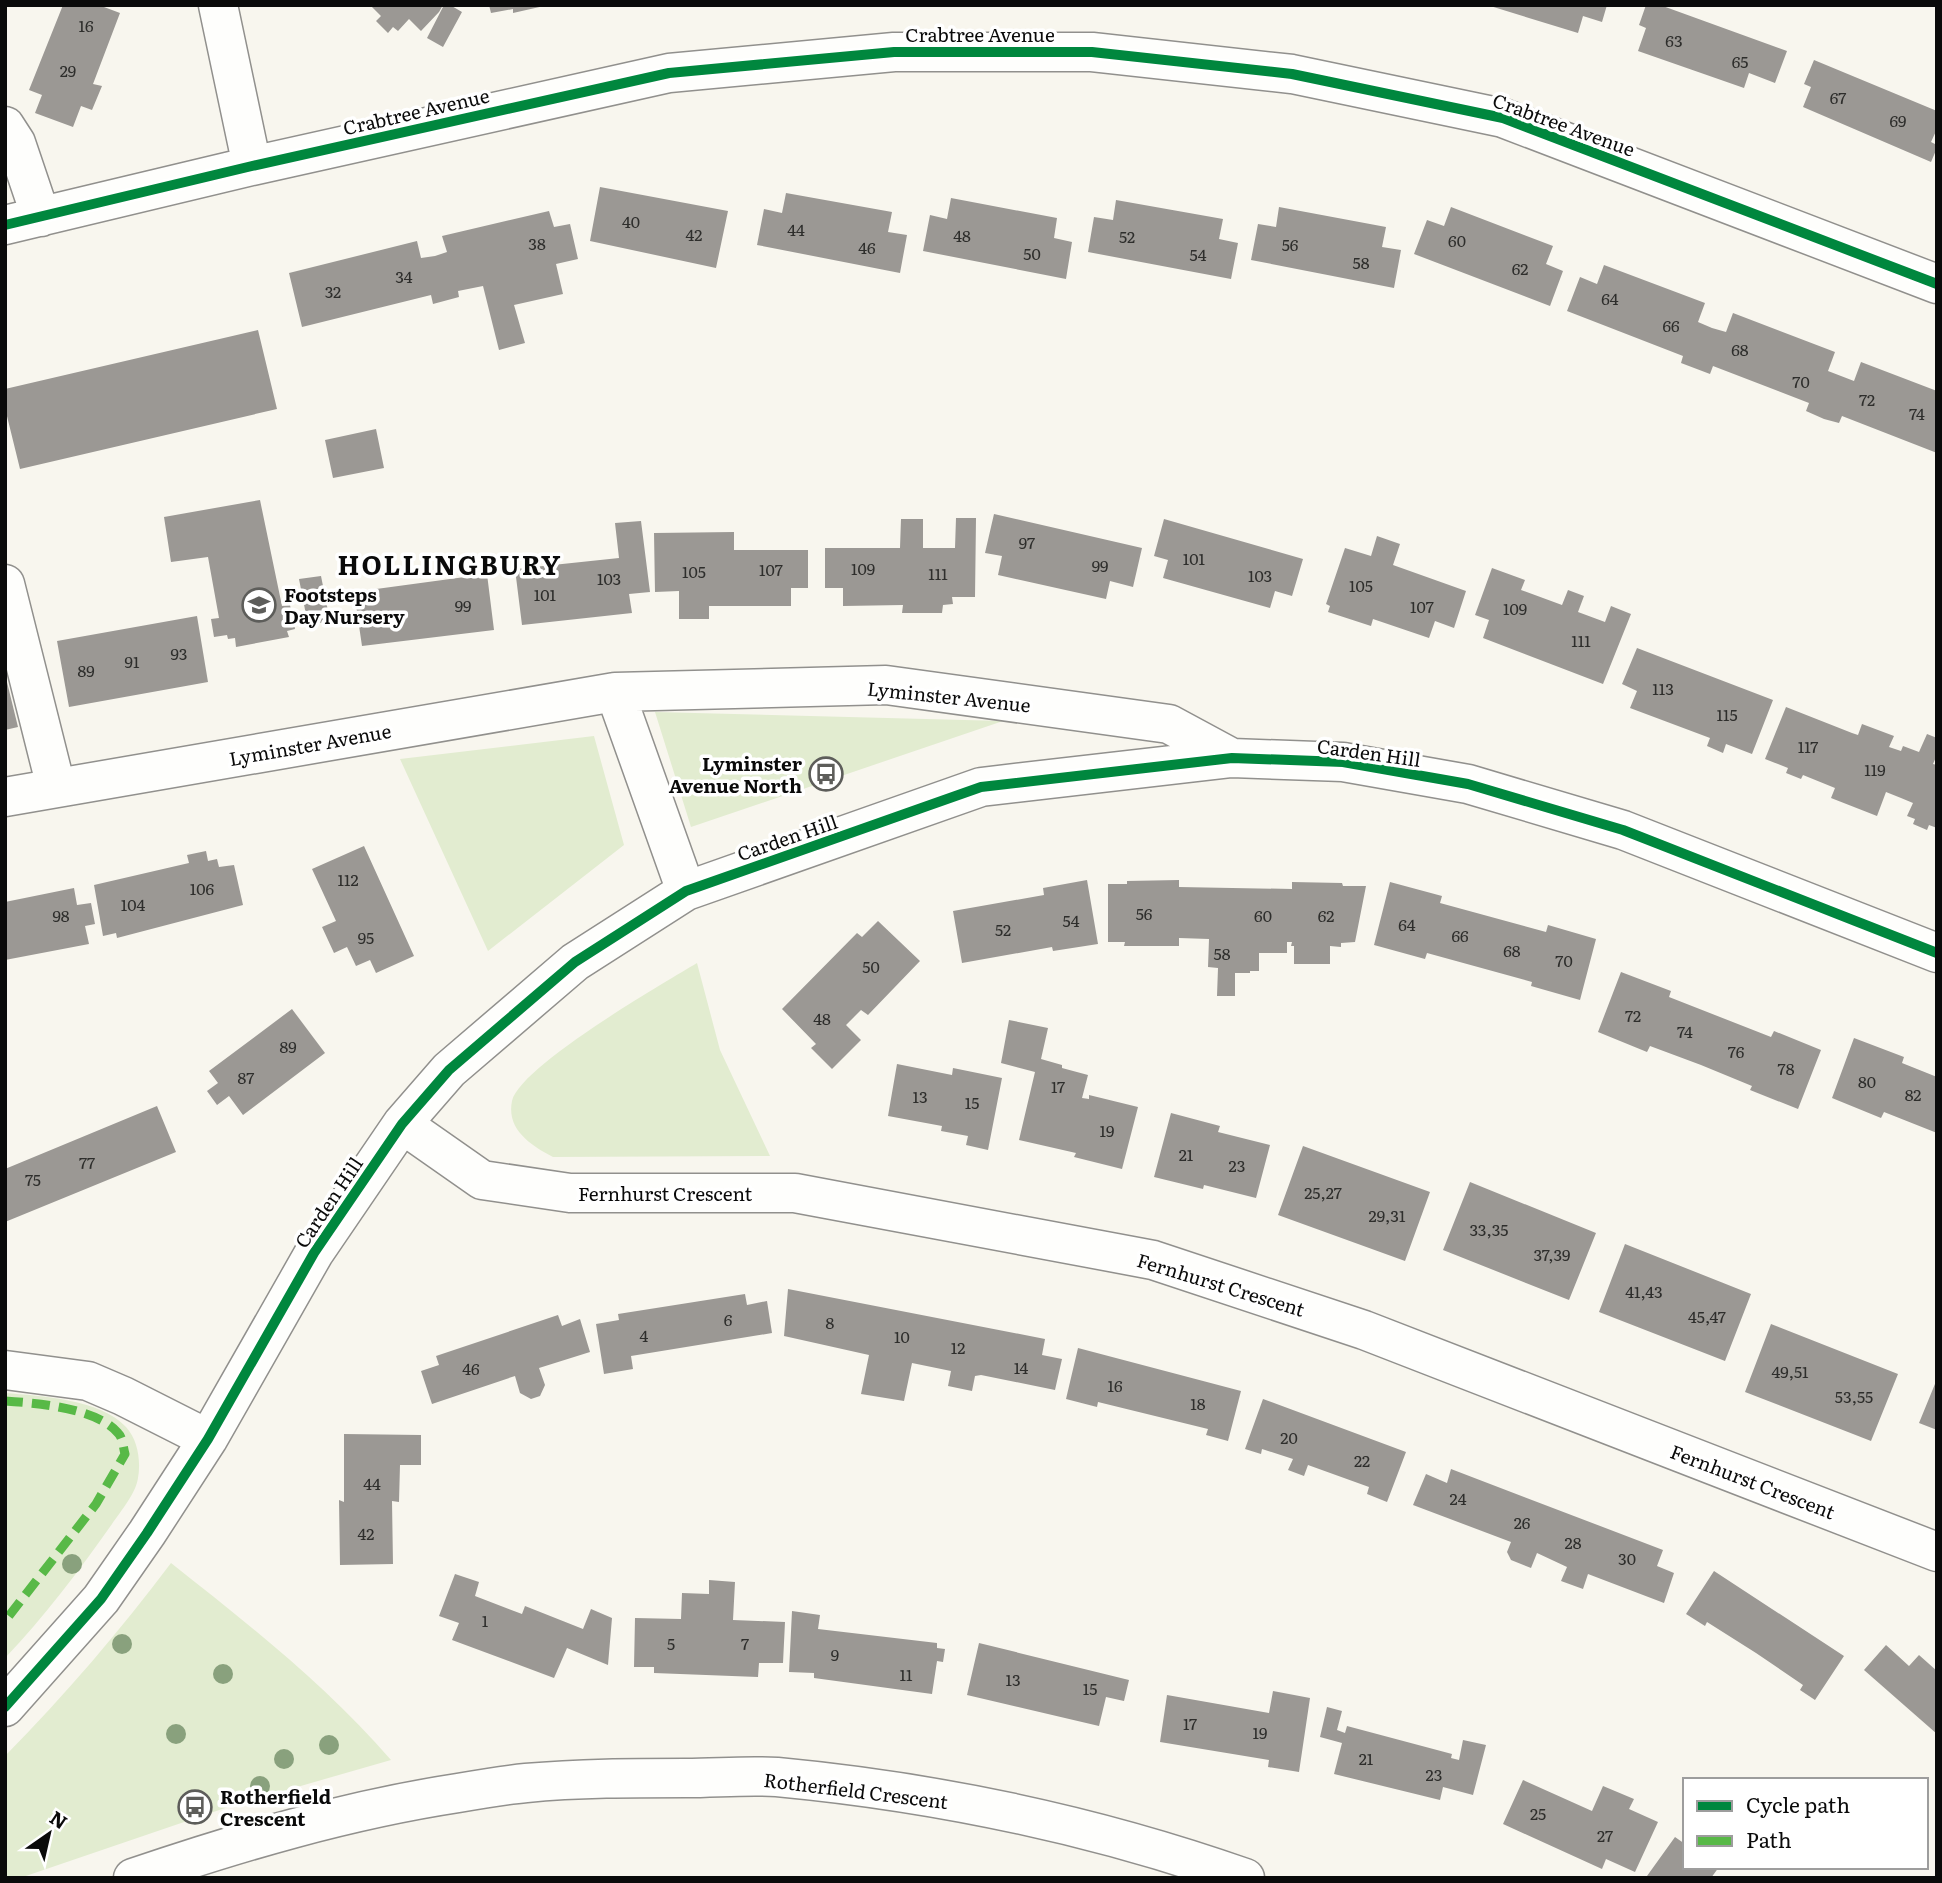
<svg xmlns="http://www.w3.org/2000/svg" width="1942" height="1883" viewBox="0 0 1942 1883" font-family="Literata,serif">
<rect width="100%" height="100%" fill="#f8f6ee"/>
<path fill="#e2ecd0" d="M 655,712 L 1003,721 L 691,827 Z
M 594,736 L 624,845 L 488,951 L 400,759 Z
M 697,963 L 720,1050 L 770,1156 L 553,1157 C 532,1146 506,1130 512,1101 C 520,1066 662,984 697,963 Z
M 5,1393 C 41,1396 100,1399 126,1427 C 138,1440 141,1461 138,1478 C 136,1493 121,1511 112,1524 C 79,1571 44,1617 5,1658 Z
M 171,1563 C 248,1624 326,1685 391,1760 L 231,1806 L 20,1878 L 5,1878 L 5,1756 C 65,1695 120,1631 171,1563 Z"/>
<path fill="#9b9894" d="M 63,5 L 105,5 L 104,7 L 120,13 L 93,84 L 102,86 L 92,110 L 81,106 L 73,127 L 35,113 L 42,95 L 29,90 Z
M 370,5 L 443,5 L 439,12 L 421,31 L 409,19 L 398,31 L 393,27 L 388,33 L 376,21 L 381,16 Z
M 444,5 L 450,5 L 462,12 L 443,47 L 427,38 Z
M 489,5 L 544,5 L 544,6 L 513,13 L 513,9 L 491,13 Z
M 1487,5 L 1607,5 L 1602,22 L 1583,16 L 1578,33 Z
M 1646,5 L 1660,5 L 1787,51 L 1775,83 L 1749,73 L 1744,88 L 1638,51 L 1646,28 L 1639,25 Z
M 1814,60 L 1937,111 L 1937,129 L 1931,142 L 1937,145 L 1937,148 L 1931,162 L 1803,107 L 1811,87 L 1804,84 Z
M 600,187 L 728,211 L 716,268 L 590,241 Z
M 786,193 L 892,212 L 888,232 L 907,235 L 900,273 L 757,245 L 764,209 L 782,213 Z
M 951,198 L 1057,218 L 1054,238 L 1072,242 L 1066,279 L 923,251 L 930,215 L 947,219 Z
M 1116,200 L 1223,219 L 1219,239 L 1238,243 L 1231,279 L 1088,252 L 1094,217 L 1113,220 Z
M 1279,207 L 1386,227 L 1382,247 L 1401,250 L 1394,288 L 1251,260 L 1258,224 L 1276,227 Z
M 1451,207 L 1553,246 L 1546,264 L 1563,271 L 1550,306 L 1414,254 L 1427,220 L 1444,226 Z
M 549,211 L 554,227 L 570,224 L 578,259 L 556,264 L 563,294 L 514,305 L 525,343 L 499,350 L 483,286 L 458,291 L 459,297 L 433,304 L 431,295 L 302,327 L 289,273 L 417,241 L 421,258 L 435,256 L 447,252 L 442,236 Z
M 1604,265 L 1705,303 L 1698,322 L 1712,328 L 1726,332 L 1733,313 L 1835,352 L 1828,371 L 1854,381 L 1861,362 L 1937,391 L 1937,453 L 1842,416 L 1839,423 L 1824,419 L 1806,411 L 1809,403 L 1713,366 L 1710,374 L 1681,363 L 1683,356 L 1567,311 L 1580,277 L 1597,284 Z
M 258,330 L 277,409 L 20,469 L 5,408 L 5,389 Z
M 376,429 L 384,468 L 333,478 L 325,440 Z
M 260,500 L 282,606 L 290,605 L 295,629 L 287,631 L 289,637 L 236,647 L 235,638 L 228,639 L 227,635 L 214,637 L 211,619 L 219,618 L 208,557 L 171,562 L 164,517 Z
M 994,514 L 1142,548 L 1133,587 L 1110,581 L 1106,599 L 998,575 L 1002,556 L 985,553 Z
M 956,518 L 976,518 L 975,597 L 952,597 L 953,604 L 943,605 L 942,613 L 902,613 L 903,605 L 843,606 L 843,588 L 825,588 L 825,548 L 900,548 L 901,519 L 923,519 L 923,548 L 955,548 Z
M 1164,519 L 1303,559 L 1292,596 L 1275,591 L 1270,608 L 1163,578 L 1168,560 L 1154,556 Z
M 641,521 L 650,592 L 629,594 L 632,613 L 522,625 L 515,569 L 619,558 L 615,523 Z
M 734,532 L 734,550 L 808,550 L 808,588 L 791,588 L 791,606 L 709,606 L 709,619 L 679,619 L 679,591 L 655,592 L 654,533 Z
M 1377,536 L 1400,544 L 1393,565 L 1466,591 L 1454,628 L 1435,621 L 1429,638 L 1373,619 L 1371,626 L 1328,612 L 1330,606 L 1326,604 L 1345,548 L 1371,556 Z
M 1492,568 L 1525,580 L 1521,590 L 1562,605 L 1568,590 L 1584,596 L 1578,612 L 1605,622 L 1611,606 L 1631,614 L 1603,684 L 1483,638 L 1489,620 L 1475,615 Z
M 487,574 L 494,630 L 362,646 L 354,592 Z
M 321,576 L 330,621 L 308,625 L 299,579 Z
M 197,616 L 208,682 L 69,707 L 57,641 Z
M 1637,648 L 1773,700 L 1752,754 L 1726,744 L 1723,753 L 1707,746 L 1710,738 L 1630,708 L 1637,691 L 1622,684 Z
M 5,674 L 18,727 L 5,730 Z
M 1786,707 L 1852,733 L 1858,735 L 1862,724 L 1894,736 L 1889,747 L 1901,751 L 1903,746 L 1919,752 L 1927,734 L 1937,738 L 1937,755 L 1933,764 L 1937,765 L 1937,828 L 1929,825 L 1927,830 L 1913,824 L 1915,819 L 1907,816 L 1913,803 L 1901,798 L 1886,792 L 1877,816 L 1831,798 L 1835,788 L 1803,775 L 1801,779 L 1786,773 L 1788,768 L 1765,759 Z
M 364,846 L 414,956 L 376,973 L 370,960 L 356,966 L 347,947 L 334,953 L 322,927 L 336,921 L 312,869 Z
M 206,851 L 208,861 L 217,859 L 219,867 L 234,865 L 243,905 L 117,938 L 116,933 L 103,936 L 94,885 L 189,863 L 187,855 Z
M 1087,880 L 1098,944 L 1053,951 L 1052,947 L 962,963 L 953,911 L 1044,895 L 1043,888 Z
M 1179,880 L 1179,887 L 1292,889 L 1292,882 L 1342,883 L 1343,886 L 1366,886 L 1355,942 L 1341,943 L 1341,947 L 1330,946 L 1330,964 L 1294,964 L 1294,946 L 1291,946 L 1292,942 L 1287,942 L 1287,953 L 1259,953 L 1259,971 L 1250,971 L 1250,973 L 1235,973 L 1235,996 L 1217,996 L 1218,968 L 1208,967 L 1209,939 L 1179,938 L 1179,946 L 1124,946 L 1125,942 L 1108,942 L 1108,884 L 1127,884 L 1127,881 Z
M 1390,882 L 1442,896 L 1440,903 L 1546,932 L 1548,925 L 1596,939 L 1580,1000 L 1531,986 L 1532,982 L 1427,953 L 1425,959 L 1374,945 Z
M 74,888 L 77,905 L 91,903 L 95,924 L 85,926 L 89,944 L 5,960 L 5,902 Z
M 878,921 L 920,961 L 868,1015 L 861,1010 L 846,1025 L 861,1040 L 832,1069 L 811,1048 L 816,1044 L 782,1009 L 857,933 L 862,937 Z
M 1621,972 L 1671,991 L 1669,997 L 1771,1037 L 1774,1031 L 1821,1050 L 1798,1109 L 1750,1090 L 1752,1086 L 1701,1065 L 1650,1046 L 1647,1052 L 1598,1032 Z
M 292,1009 L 325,1053 L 243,1115 L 229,1096 L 217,1105 L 207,1091 L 218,1083 L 209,1071 Z
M 1009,1020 L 1048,1028 L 1041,1059 L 1062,1065 L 1062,1068 L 1088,1075 L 1082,1098 L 1089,1099 L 1089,1095 L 1138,1107 L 1122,1169 L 1074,1157 L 1076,1153 L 1019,1140 L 1035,1072 L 1001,1063 Z
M 1854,1038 L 1904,1057 L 1902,1063 L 1937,1077 L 1937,1133 L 1884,1112 L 1881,1118 L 1832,1098 Z
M 897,1064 L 952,1075 L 953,1068 L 1002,1078 L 988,1150 L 966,1145 L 968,1136 L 941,1131 L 942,1126 L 888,1116 Z
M 157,1106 L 176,1152 L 5,1222 L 5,1169 Z
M 1171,1113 L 1220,1126 L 1218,1132 L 1270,1145 L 1256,1198 L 1204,1185 L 1203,1189 L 1154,1177 Z
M 1303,1146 L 1430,1192 L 1405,1261 L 1278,1215 Z
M 1470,1182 L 1596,1233 L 1569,1300 L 1443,1250 Z
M 1625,1244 L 1751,1294 L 1725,1361 L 1599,1312 Z
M 788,1289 L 1045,1339 L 1042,1355 L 1062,1359 L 1055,1390 L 981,1375 L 975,1376 L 972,1391 L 948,1386 L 951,1371 L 912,1363 L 904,1401 L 861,1394 L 869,1355 L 784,1336 Z
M 745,1294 L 747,1305 L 767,1301 L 772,1333 L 631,1356 L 633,1369 L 604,1374 L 596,1324 L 619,1320 L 618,1314 Z
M 558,1315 L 562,1326 L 580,1319 L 590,1352 L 539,1368 L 545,1385 L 540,1396 L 531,1399 L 520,1393 L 515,1376 L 432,1404 L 421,1371 L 439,1365 L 436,1356 Z
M 1771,1324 L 1898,1374 L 1871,1441 L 1745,1392 Z
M 1078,1348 L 1241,1391 L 1228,1441 L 1206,1435 L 1208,1429 L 1098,1402 L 1097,1407 L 1066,1399 Z
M 1937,1379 L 1937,1430 L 1919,1423 Z
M 1263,1399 L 1406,1452 L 1387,1502 L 1367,1494 L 1369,1487 L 1308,1465 L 1304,1476 L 1288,1470 L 1293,1459 L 1262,1449 L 1261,1454 L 1245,1449 Z
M 344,1434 L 421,1435 L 421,1465 L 400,1465 L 399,1502 L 392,1501 L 393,1564 L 340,1565 L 339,1500 L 344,1502 Z
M 1451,1469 L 1663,1550 L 1657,1566 L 1674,1573 L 1664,1603 L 1588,1574 L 1583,1589 L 1561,1581 L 1567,1567 L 1537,1553 L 1531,1568 L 1511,1560 L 1507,1552 L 1511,1542 L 1413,1505 L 1426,1474 L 1447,1483 Z
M 1714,1571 L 1844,1656 L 1815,1700 L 1800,1690 L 1803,1685 L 1756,1653 L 1707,1622 L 1705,1626 L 1686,1614 Z
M 455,1574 L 479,1582 L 475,1596 L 522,1614 L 525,1606 L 583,1629 L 591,1609 L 612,1618 L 608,1665 L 567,1648 L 554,1678 L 452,1640 L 459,1623 L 439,1616 Z
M 709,1580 L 735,1582 L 733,1620 L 785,1622 L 783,1663 L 759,1663 L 758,1677 L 654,1673 L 654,1667 L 634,1667 L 635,1618 L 681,1619 L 682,1593 L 709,1594 Z
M 792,1611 L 820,1615 L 818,1629 L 937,1643 L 937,1648 L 945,1649 L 943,1662 L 937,1661 L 932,1694 L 814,1678 L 814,1673 L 789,1672 Z
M 979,1643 L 1129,1680 L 1124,1701 L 1106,1697 L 1099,1726 L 967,1695 Z
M 1886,1645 L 1909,1666 L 1919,1655 L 1937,1671 L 1937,1734 L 1864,1670 Z
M 1273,1691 L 1310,1698 L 1299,1772 L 1268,1767 L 1269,1760 L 1160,1742 L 1167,1695 L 1269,1713 Z
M 1327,1707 L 1342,1711 L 1337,1730 L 1345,1733 L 1347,1726 L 1452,1754 L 1451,1758 L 1459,1760 L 1463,1740 L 1486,1745 L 1473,1795 L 1443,1787 L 1440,1800 L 1334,1774 L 1342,1743 L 1320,1737 Z
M 1523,1780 L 1592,1811 L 1603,1786 L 1634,1799 L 1629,1809 L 1658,1822 L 1635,1872 L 1606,1859 L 1602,1869 L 1503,1824 Z
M 1675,1837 L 1685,1844 L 1685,1867 L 1719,1867 L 1711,1878 L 1650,1878 L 1647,1876 Z"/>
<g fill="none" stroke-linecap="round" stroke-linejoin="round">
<defs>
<path id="minor" d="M 218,5 L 252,166
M 5,126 L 16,143 L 41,217
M 5,225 L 252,166 L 669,73 L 894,52 L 1092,52 L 1292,74 L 1503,118 L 1937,284
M 5,584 L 56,787
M 615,692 L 686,891
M 5,797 L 615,692 L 886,685 L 1169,724 L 1232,758
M 402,1124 L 482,1180 L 570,1193 L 795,1193 L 1153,1260 L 1364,1330 L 1937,1552
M 5,1370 L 88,1381 L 123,1396 L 208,1439
M 5,1707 L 101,1599 L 147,1533 L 208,1439 L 314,1253 L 402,1124 L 449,1070 L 575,962 L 686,891 L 981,787 L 1232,758 L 1343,762 L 1468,784 L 1623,830 L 1937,953
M 133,1878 C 239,1842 347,1810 458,1793 C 481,1789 504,1785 526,1783 C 579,1778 633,1778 686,1778 C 716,1778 747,1775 777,1777 C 936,1792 1094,1825 1245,1878"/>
</defs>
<use href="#minor" stroke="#91908d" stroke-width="41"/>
<use href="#minor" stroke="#fefefc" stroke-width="38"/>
<path stroke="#58b947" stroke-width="9" stroke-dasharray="18 9" stroke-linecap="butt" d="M 5,1401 C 37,1403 97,1408 118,1433 C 123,1438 123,1447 125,1454 L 96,1504 L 5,1621"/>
<defs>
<path id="cycleway" d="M 5,225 L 252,166 L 669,73 L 894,52 L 1092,52 L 1292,74 L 1503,118 L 1937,284
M 5,1707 L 101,1599 L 147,1533 L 208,1439 L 314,1253 L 402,1124 L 449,1070 L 575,962 L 686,891 L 981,787 L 1232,758 L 1343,762 L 1468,784 L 1623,830 L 1937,953"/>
</defs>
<use href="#cycleway" stroke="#fff" stroke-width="15"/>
<use href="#cycleway" stroke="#00873e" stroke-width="10"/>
</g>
<g fill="#89a17d">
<circle cx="72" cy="1564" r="10"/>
<circle cx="122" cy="1644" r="10"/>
<circle cx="223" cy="1674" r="10"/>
<circle cx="176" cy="1734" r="10"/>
<circle cx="329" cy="1745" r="10"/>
<circle cx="284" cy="1759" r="10"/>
<circle cx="260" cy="1786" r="10"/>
</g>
<defs>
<symbol id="school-ring" viewBox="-11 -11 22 22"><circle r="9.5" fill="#fff" stroke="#5d5d5a" stroke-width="1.5"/><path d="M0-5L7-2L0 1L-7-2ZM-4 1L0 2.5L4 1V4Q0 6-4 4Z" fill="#5d5d5a"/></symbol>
<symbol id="bus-ring" viewBox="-11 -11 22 22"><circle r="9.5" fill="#fff" stroke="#5d5d5a" stroke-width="1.5"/><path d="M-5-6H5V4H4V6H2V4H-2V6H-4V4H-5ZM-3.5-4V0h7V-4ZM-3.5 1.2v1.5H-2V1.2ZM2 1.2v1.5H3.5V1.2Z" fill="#5d5d5a"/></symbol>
</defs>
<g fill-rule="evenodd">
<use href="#school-ring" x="240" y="586" width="38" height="38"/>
<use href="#bus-ring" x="807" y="755" width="38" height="38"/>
<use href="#bus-ring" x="176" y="1788" width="38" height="38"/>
</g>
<g text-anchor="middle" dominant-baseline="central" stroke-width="7" stroke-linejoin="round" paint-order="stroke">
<g font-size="16" fill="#2e2e2c">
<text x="86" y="25">16</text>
<text x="1674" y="40">63</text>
<text x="1740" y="61">65</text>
<text x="68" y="70">29</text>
<text x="1838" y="97">67</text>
<text x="1898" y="120">69</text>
<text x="631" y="221">40</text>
<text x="796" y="229">44</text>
<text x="694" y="234">42</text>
<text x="962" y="235">48</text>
<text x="1127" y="236">52</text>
<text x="1457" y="240">60</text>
<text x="537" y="243">38</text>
<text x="1290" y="244">56</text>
<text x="867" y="247">46</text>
<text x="1032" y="253">50</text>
<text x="1198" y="254">54</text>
<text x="1361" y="262">58</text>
<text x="1520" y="268">62</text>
<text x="404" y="276">34</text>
<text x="333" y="291">32</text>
<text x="1610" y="298">64</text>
<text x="1671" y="325">66</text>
<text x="1740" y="349">68</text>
<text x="1801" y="381">70</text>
<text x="1867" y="399">72</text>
<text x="1917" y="413">74</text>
<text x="1027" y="542">97</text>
<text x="1194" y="558">101</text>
<text x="1100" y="565">99</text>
<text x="863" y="568">109</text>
<text x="771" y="569">107</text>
<text x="694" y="571">105</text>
<text x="938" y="573">111</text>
<text x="1260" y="575">103</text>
<text x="609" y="578">103</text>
<text x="1361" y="585">105</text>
<text x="545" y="594">101</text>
<text x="463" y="605">99</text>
<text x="1422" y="606">107</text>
<text x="1515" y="608">109</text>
<text x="1581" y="640">111</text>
<text x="179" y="653">93</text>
<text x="132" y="661">91</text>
<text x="86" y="670">89</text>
<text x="1663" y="688">113</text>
<text x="1727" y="714">115</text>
<text x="1808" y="746">117</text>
<text x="1875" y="769">119</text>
<text x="348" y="879">112</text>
<text x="202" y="888">106</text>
<text x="133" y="904">104</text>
<text x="1144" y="913">56</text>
<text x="61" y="915">98</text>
<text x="1263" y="915">60</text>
<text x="1326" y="915">62</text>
<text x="1071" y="920">54</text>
<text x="1407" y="924">64</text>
<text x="1003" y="929">52</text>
<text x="1460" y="935">66</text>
<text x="366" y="937">95</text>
<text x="1512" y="950">68</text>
<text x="1222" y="953">58</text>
<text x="1564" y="960">70</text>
<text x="871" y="966">50</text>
<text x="1633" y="1015">72</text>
<text x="822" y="1018">48</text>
<text x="1685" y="1031">74</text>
<text x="288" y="1046">89</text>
<text x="1736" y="1051">76</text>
<text x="1786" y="1068">78</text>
<text x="246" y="1077">87</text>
<text x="1867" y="1081">80</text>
<text x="1058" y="1086">17</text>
<text x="1913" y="1094">82</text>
<text x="920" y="1096">13</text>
<text x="972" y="1102">15</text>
<text x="1107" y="1130">19</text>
<text x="1186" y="1154">21</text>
<text x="87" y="1162">77</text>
<text x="1237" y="1165">23</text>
<text x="33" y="1179">75</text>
<text x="1323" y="1192">25,27</text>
<text x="1387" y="1215">29,31</text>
<text x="1489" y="1229">33,35</text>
<text x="1552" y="1254">37,39</text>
<text x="1644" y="1291">41,43</text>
<text x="1707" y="1316">45,47</text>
<text x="728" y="1319">6</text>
<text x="830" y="1322">8</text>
<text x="644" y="1335">4</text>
<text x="902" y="1336">10</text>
<text x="958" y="1347">12</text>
<text x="1021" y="1367">14</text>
<text x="471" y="1368">46</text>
<text x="1790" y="1371">49,51</text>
<text x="1115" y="1385">16</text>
<text x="1854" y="1396">53,55</text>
<text x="1198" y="1403">18</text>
<text x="1289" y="1437">20</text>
<text x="1362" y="1460">22</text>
<text x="372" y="1483">44</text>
<text x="1458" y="1498">24</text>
<text x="1522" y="1522">26</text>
<text x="366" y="1533">42</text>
<text x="1573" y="1542">28</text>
<text x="1627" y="1558">30</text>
<text x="485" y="1620">1</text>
<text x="671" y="1643">5</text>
<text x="745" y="1643">7</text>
<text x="835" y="1654">9</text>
<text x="906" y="1674">11</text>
<text x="1013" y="1679">13</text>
<text x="1090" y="1688">15</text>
<text x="1190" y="1723">17</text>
<text x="1260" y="1732">19</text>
<text x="1366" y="1758">21</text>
<text x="1434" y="1774">23</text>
<text x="1538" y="1813">25</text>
<text x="1605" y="1835">27</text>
</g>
<g font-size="19" fill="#0a0a0a" stroke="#fff">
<text x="980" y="34">Crabtree Avenue</text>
<text transform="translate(416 111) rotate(-13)">Crabtree Avenue</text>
<text transform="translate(1564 124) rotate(20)">Crabtree Avenue</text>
<text transform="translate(949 696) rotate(6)">Lyminster Avenue</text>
<text transform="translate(310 744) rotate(-10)">Lyminster Avenue</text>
<text transform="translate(1369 752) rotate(8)">Carden Hill</text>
<text transform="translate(787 837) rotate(-19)">Carden Hill</text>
<text x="665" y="1193">Fernhurst Crescent</text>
<text transform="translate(328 1202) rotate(-56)">Carden Hill</text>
<text transform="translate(1221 1284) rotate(17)">Fernhurst Crescent</text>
<text transform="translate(1753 1481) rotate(21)">Fernhurst Crescent</text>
<text transform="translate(856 1790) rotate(7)">Rotherfield Crescent</text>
</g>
<g font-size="19" font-weight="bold" fill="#0a0a0a" stroke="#fff" text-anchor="start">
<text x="284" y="594">Footsteps<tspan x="284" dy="22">Day Nursery</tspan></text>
<text x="802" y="763" text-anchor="end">Lyminster<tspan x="802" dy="22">Avenue North</tspan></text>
<text x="220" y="1796">Rotherfield<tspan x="220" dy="22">Crescent</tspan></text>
</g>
<g font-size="26" font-weight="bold" letter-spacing="2" fill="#0a0a0a" stroke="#fff">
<text x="450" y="563">HOLLINGBURY</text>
</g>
</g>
<rect width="1942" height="1883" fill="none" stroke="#0a0a0a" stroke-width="14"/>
<rect x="1683" y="1778" width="245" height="91" fill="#ffffff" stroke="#9d9d9d" stroke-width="2"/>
<rect x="1697" y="1801" width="35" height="10" fill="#00873e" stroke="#9d9d9d" stroke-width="2"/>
<text x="1746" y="1813" font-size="21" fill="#0a0a0a">Cycle path</text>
<rect x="1697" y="1836" width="35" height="10" fill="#58b947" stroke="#9d9d9d" stroke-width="2"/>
<text x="1746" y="1848" font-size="21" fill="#0a0a0a">Path</text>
<g transform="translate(49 1834) rotate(34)" stroke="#ffffff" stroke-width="5" paint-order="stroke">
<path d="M0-5L12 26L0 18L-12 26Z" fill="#0a0a0a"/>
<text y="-10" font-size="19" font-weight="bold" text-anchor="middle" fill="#0a0a0a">N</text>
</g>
</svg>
